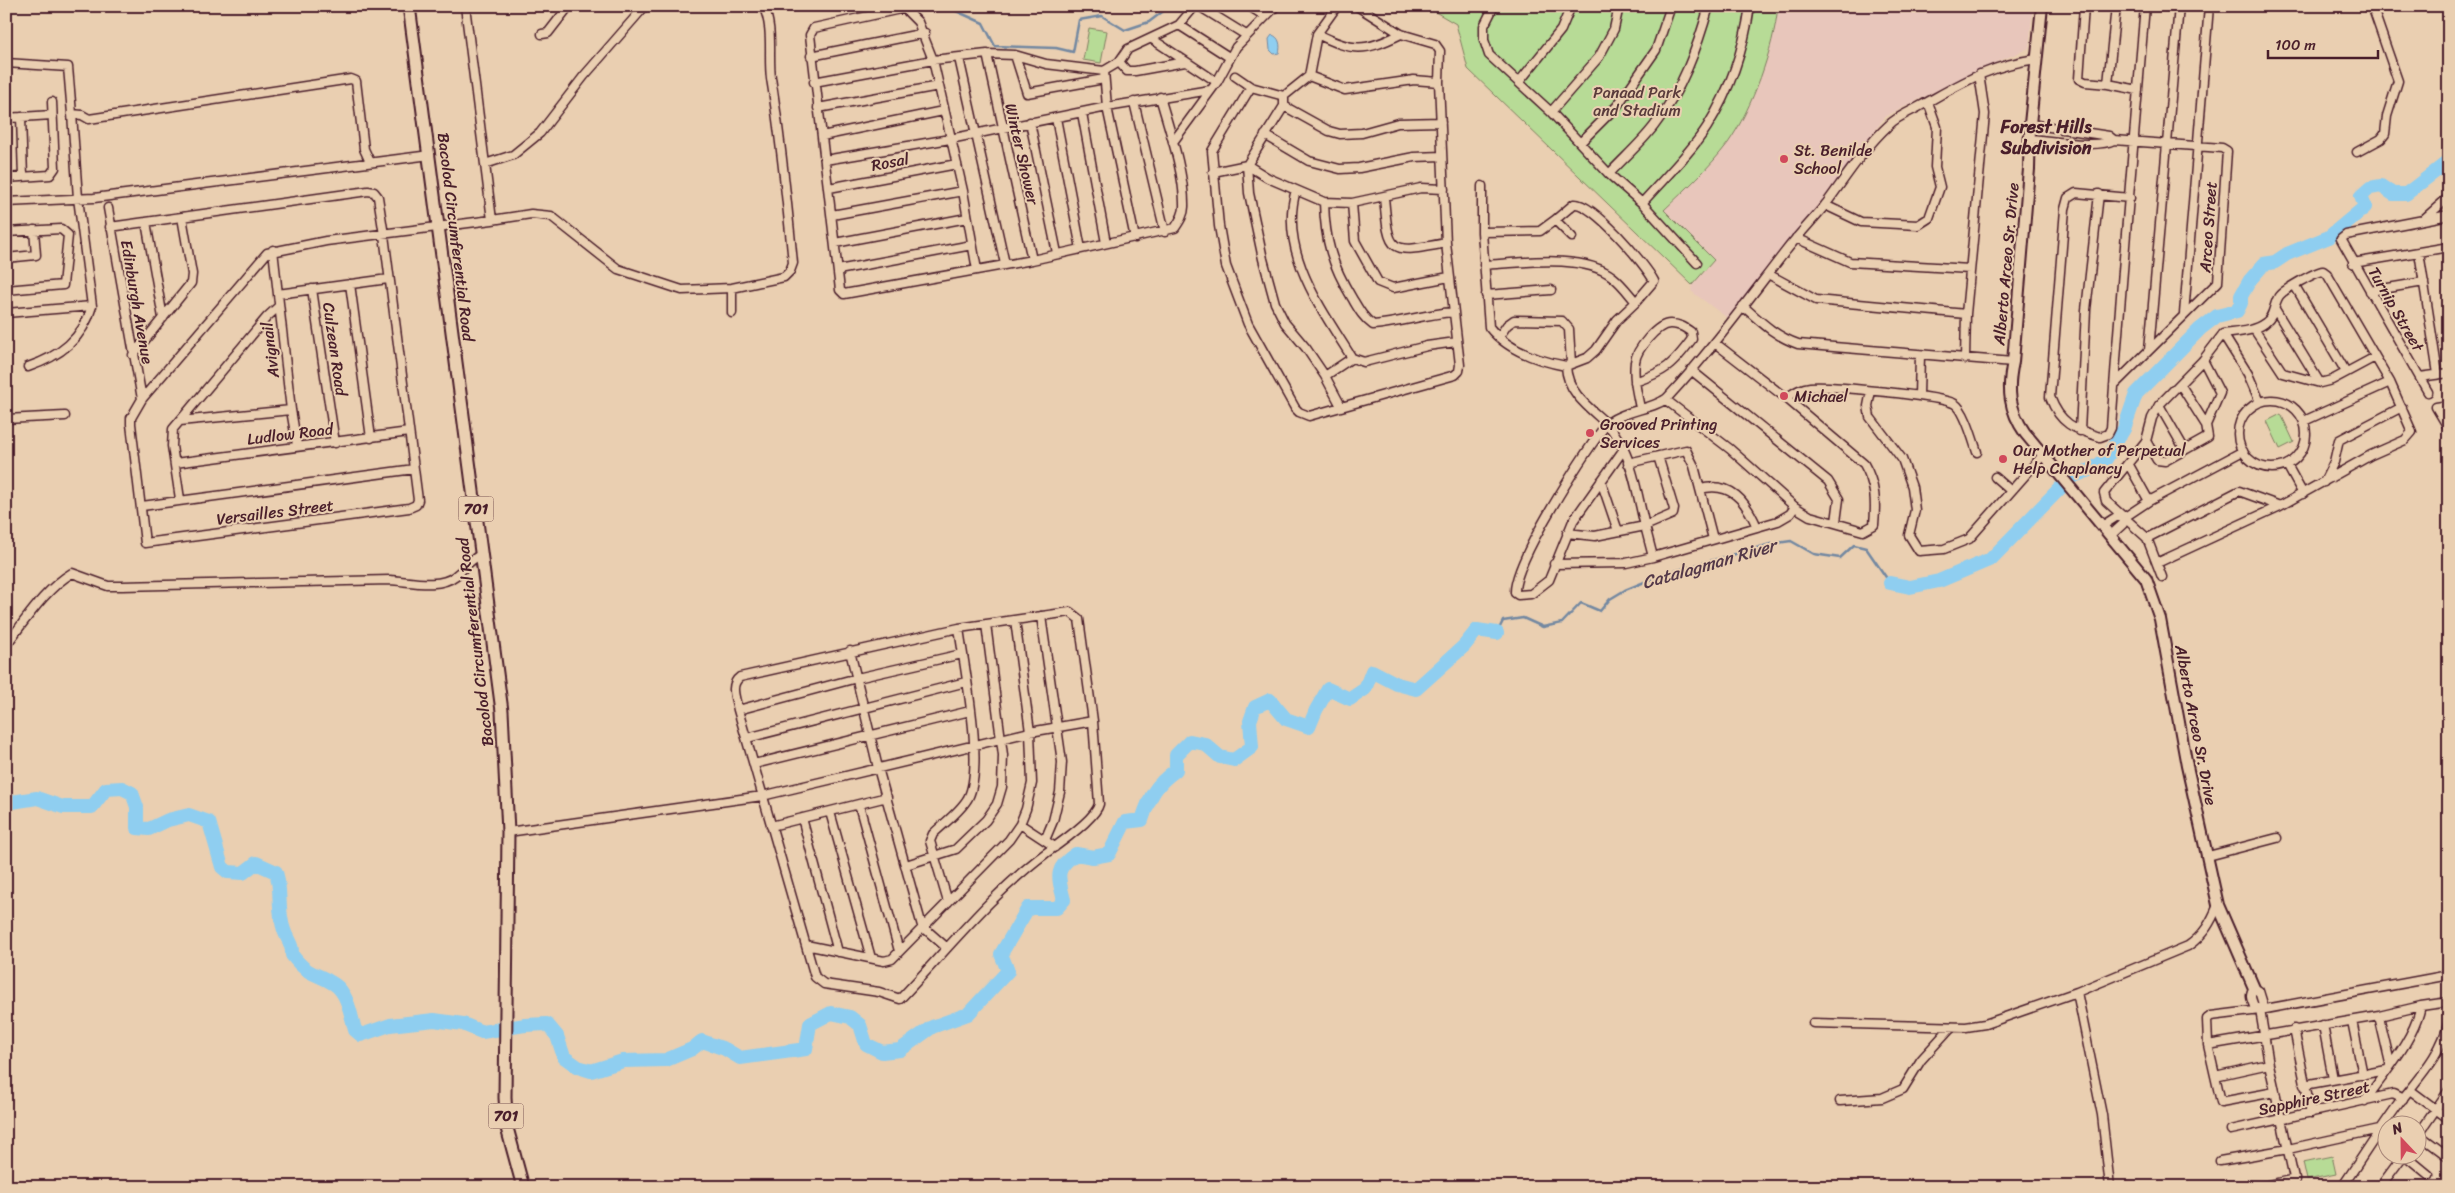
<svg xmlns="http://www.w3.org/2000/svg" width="2455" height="1193" viewBox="0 0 2455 1193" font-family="Sriracha,sans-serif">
<rect width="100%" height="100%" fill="#eacfb1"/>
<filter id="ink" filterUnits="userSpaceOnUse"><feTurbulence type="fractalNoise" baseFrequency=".02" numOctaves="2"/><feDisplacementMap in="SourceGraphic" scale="10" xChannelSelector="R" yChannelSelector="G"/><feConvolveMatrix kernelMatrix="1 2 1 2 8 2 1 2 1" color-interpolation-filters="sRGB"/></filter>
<g filter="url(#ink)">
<path fill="#e8c6bb" d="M 1778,6 L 2033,6 L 2029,48 L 1968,75 L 1886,116 L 1730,320 L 1691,291 L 1692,285 L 1714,260 L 1664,210 L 1699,176 L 1728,142 L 1759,84 Z"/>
<path fill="#b7db96" stroke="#807d60" d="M 1425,6 L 1778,6 C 1774,48 1752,109 1728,143 C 1709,168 1686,189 1664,210 L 1714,260 L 1692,285 L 1468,69 L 1456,24 Z
M 1089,28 L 1107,31 L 1101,63 L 1083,60 Z
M 2281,414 L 2294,442 L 2280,449 L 2267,421 Z
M 2332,1156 L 2336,1174 L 2307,1180 L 2303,1162 Z"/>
<path fill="#8fcef0" stroke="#7388a1" d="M 1272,35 C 1280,37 1281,46 1279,53 L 1274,54 L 1270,50 L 1269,39 Z"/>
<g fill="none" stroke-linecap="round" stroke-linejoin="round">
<path stroke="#7388a1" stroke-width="2.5" d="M 945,6 L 983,23 L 995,46 L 1056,48 L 1073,52 L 1079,20 L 1102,16 L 1125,30 L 1149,22 L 1170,6
M 1497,633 L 1503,621 L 1523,618 L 1543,627 L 1562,623 L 1581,603 L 1600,611 L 1610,599 L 1625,590 L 1664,574 L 1771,544 L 1791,541 L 1814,554 L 1840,558 L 1854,545 L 1866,548 L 1890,583"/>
<path stroke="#8fcef0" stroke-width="14" d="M 1890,583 L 1910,587 L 1939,581 L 1991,559 L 2071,477 L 2093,469 L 2106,459 L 2124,429 L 2136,394 L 2200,329 L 2217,316 L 2237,311 L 2241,303 L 2241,296 L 2250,280 L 2264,264 L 2275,262 L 2287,254 L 2329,237 L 2365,207 L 2361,196 L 2370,188 L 2381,186 L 2393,194 L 2406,194 L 2449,161
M 6,803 L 37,798 L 63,807 L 92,807 L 106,789 L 122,788 L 132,793 L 137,807 L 137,828 L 149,829 L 168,820 L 189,815 L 209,822 L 222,867 L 228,872 L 243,873 L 256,863 L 276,872 C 282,891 277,911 284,930 C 287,940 293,944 292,955 C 309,977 314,971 334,984 C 348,993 351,1016 355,1030 L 361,1035 L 390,1025 L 434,1020 L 463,1024 L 482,1032 L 525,1025 L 547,1024 L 557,1036 L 564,1057 L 578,1067 L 591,1071 L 623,1061 L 666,1060 L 692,1049 L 702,1041 L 725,1049 L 740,1058 L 806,1049 L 810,1024 L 831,1013 L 850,1017 L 860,1025 L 866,1044 L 882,1052 L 900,1050 L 932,1027 L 968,1014 L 1008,971 L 1001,954 L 1028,908 L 1057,908 L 1064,900 C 1058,877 1054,868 1076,854 L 1093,857 L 1109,854 L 1125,822 L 1142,820 C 1150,796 1155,785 1176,770 L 1176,755 L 1190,741 L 1205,744 L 1220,757 L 1234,760 L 1252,747 L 1250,721 L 1255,707 L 1270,700 L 1286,719 L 1309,727 L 1316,710 L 1328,689 L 1350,699 L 1365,689 L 1372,671 L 1397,684 L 1416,689 L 1464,646 L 1477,630 L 1497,633"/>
<defs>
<path id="street" d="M 902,6 L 918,22 L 933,60 L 963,191 L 977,270
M 1199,6 L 1246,35
M 1249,6 L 1265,16
M 1337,6 L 1317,34 L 1309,76 L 1284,96 L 1284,106 L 1247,165 L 1249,193 L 1263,259 L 1275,303 L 1285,323 L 1306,348 L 1325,376 L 1341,406
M 1494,6 L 1484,26 L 1484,40 L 1489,55 L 1551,112 L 1609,174 L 1642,203 L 1697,263
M 2084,6 L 2079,79 L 2085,82 L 2108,84 L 2138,90
M 905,8 L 814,28 L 810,35 L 840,290 L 844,294 L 1032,260 L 1175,228 C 1179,222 1184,215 1184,207 C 1185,175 1169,128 1160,97
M 1179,25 L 1229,57
M 542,34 L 548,33 L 569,6
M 1317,34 C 1354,52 1364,52 1401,34
M 1152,39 L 1217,82
M 987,54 L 1032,260
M 1015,55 L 1027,93 L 1104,79
M 811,56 L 925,33
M 959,58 L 1005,264
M 1119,62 L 1127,71 L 1135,71 L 1185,62
M 6,63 L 68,67 L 72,114 L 82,115 L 89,119 L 351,79 L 356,81 L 364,149 L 370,162
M 1104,71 L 1107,107 L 1135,238
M 1235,76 L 1251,87 L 1284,96
M 1309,76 L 1345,90 L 1414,80 L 1439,82
M 814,82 L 933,60 L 987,54 L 1015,55 L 1046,64 L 1104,71 L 1119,62 L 1128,49 L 1179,25 L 1195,6
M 1519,82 L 1561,30 L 1571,6
M 2108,84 L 2116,6
M 1251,87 L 1212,151 L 1219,226 L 1226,266 L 1248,324 L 1295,408 L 1299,412 L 1309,416 L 1455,375 L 1459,371 L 1460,365 L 1446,243 L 1439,82 L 1440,51 L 1435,44 L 1401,34 L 1357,6
M 1134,102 L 1165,232
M 1284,106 L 1329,131 L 1340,134 L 1362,133 L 1398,123 L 1441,122
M 818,108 L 939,86
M 1551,112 L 1599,57 L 1614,29 L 1619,6
M 1082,113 L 1106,243
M 21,117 L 23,177
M 6,118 L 52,115
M 1056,118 L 1081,249
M 1030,122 L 1057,253
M 2030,124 L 2109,136 L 2114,140 L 2222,148 L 2227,151 L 2218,282 L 2114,385
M 1265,135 L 1309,161 L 1340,169 L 1359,168 L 1414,157 L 1442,156
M 822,136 L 943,111
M 2029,139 C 2050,140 2097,149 2114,140
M 1173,142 L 1217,82 L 1236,47 L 1276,6
M 1580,143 L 1617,106 L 1656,50 L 1671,6
M 2357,152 L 2381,139 L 2385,134 L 2387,116 L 2398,81 L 2372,6
M 825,160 L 950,139 L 1107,107 L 1210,90
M 485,164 L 513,155 L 540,133 L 584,76 L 645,6
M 1213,172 L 1247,165 L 1268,178 L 1324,202 L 1352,203 L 1421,188 L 1444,189
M 1609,174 C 1624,158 1641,143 1654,126 C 1682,90 1697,49 1709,6
M 6,178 L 50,175 L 55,168 L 52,102
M 1482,186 L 1482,232 L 1489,327 C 1507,350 1539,361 1566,366
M 829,188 L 957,164
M 1296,190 C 1278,251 1321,308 1352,358 L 1364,362 L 1427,346 L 1456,342
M 1384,197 C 1389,254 1389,254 1446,243
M 2130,198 L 2076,193 L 2068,198 L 2065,209 L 2050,397 C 2060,424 2074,429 2100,437 L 2108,434 L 2111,428 C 2121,287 2133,147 2145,6
M 6,202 L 94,198 L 430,155
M 1324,202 C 1325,241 1332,265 1352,298 C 1358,308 1363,318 1373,325 C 1400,323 1425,314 1453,312
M 1352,203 L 1355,241 L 1378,282 L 1393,288 L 1449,277
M 1642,203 C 1663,179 1689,155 1707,127 C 1730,90 1744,49 1750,6
M 1825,205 L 1861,222 L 1918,225 L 1929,218 L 1940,187 L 1935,167 L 1937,127 L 1928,102
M 108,208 L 142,399
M 832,215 L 963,191
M 2424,219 L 2449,197
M 492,220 L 531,214 L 551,216 L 618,269 L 682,290 L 732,288 L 784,277 L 790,271 L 793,263 C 787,201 781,139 771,78 C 768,55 774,27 763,6
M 1555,220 L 1574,204 C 1592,201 1646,265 1654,281 L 1636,302 L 1617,320 L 1596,350 L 1587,358 L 1566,366 C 1567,392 1588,407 1606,423 C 1613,429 1619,441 1623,448 C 1634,469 1639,503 1645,526 L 1595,536 L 1567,533
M 146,222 L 163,318
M 110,227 L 368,191 L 374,192 L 378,197 L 384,235 L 418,500 L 416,505 L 409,508 L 145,543 L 131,424 L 131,418 L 142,399 L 267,253 L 326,241 L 492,220 L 465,6
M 6,232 L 61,229 L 68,235 L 63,285 L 6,290
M 1482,232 L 1540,231 L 1555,220 L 1572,237
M 1796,238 L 1850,262 L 1970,269
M 835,243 L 967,218
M 273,250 L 291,410 L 297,445
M 2419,252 L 2438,374
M 6,258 L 36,255 L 34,230
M 2353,263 L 2449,247
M 1484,265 C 1520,263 1583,253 1613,277 C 1622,284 1629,294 1636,302
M 838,270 L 972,245
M 1768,274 L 1816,300 L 1966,314
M 350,284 L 371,438
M 2295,286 L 2346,372
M 732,288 L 732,313
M 312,289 L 335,443
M 2370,291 L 2424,282
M 278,294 L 388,279
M 1486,295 L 1551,290
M 1743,306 C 1761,322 1775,336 1798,344 L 2013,362
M 2275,309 L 2320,383
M 6,313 L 92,306
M 2184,314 L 2209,6
M 2254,329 L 2283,373 L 2320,383 L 2332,380 L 2375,357
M 2223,334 L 2248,374 L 2260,402
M 1499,337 L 1507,325 L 1514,320 L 1562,321 L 1569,329 L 1571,364
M 2149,350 L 2179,6
M 133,355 L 191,283 L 192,274 L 182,217
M 1965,359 L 1966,314 L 1985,114 L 1979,74
M 28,367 C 60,356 83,339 92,306 L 78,198 L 72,114
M 1691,370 L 1828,481 L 1839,499 L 1836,522
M 1325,376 L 1352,358
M 2420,377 L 2449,373
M 1635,382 C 1666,371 1672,366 1692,339 L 1691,332 C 1684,327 1679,324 1670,324 C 1657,324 1636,350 1635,362 C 1633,378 1637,393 1640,408
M 2180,384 L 2206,425
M 1871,391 L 1868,406 L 1870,417 L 1902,459 L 1912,487 L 1915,510 L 1909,535 L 1919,551 L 1944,549 L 1969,539 L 2043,455
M 2428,392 L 2341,239 L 2346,235 L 2449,215
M 1919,396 L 1920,355
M 1786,398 C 1794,393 1800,388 1810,387 C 1827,385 1943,396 1955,404 C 1965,410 1973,440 1977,452
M 1666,400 L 1730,449 L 1795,507 L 1810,516 L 1863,531 L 1874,525 C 1876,502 1876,485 1864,464 L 1786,398 L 1715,343
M2238 434a34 34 0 1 1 68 0a34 34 0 1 1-68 0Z
M 2159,405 L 2185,450
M 2449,405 L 2436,407 L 2449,429
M 6,419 L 65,416
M 180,421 L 291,410
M 2304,421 L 2390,382
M 2080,431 L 2086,310 L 2099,194
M 2146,441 L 2157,460 L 2165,461 L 2208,437 L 2206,425 L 2220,393 L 2203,360
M 1624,449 L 1573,521 L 1549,580 L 1531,594 L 1518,595 L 1515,593 C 1513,562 1584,454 1605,426 C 1617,411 1657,409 1668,397 C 1710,352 1747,301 1785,252 C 1798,235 1813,220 1826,204 C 1846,177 1864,148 1889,125 C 1897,116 1912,111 1922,105 C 1962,83 1990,65 2037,59
M 175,463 L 409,432
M 1628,463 L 1686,450 L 1694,466 L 1713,539
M 2129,465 L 2149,501
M 2287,465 L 2303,494
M 1995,477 L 2011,491
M 1601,481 L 1618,531
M 2324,482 L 2334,462 L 2339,440 L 2402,407
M 1700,489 C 1731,481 1746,501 1757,527
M 180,499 L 172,446 L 173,429 L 267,317 L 279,306
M 142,506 L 414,469
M 2102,526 L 2116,517 L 2125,517 L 2149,501 L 2243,451
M 2110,536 L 2123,524 L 2125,517
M 2147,538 L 2239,491 L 2280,506
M 1653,557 L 1645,526 L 1673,514 L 1674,509 L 1658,456
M 2157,563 L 2280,506 L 2371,455 L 2405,440 L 2412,432 L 2390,382 L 2327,274 L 2323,271 C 2315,272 2283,290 2279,296 C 2273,305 2275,316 2265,323 C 2253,332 2237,332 2223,334 L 2203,360 L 2159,405 L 2152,418 L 2146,441 L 2104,493 L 2106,501 L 2147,538 L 2162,577
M 1554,564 L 1626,563 L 1653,557 L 1778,521 L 1790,514 L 1795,507
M 1070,612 L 1079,619 L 1093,721 L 1099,804 C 1096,818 1059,844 1046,853 C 991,894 948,949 900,999 L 879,992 L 824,984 L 815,977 L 738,710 C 736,699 729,685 740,677 L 959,628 Z
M 1041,616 L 1062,762 L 1060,792 L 1053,821 L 1045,840
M 6,645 C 25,621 45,589 72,573 L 108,586 L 122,586 L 390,580 C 409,581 439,589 455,576 C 467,567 466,562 482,554
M 850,651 L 878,768 L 922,926 L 947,948
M 738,710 L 857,678 L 962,654
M 747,738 L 966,682
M 754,764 L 970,711
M 859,805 L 899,951
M 830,812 L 871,958
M 802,818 L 838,952
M 1020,824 L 1055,847
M 771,826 L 887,797
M 508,832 L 762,796 L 1030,732 L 1093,721
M 2208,856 L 2277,838
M 906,865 L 956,849 L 986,820 L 997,804 L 1002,787 L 1003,755 L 986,624
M 948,902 L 930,841 L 933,834 C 944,823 960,812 968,798 C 985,766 964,667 959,628
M 806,945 L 884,961 L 892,959 L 1009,840 L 1020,824 L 1026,809 L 1032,783 L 1030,732 L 1015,620
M 2260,1010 L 2254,1006 C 2251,999 2249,994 2254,988 L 2259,991 L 2263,1004 L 2260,1010 L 2269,1064 L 2296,1187
M 2379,1016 L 2390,1063
M 2352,1021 L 2363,1075
M 1813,1023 L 1966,1027 L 1985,1024 L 2077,992
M 2323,1025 L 2333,1079
M 2294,1029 L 2311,1113
M 2208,1045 L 2379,1016 L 2421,1006 L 2449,1002
M 2215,1076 L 2269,1064
M 2304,1085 L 2387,1070
M 2410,1090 L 2449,1119
M 2275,1092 L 2221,1102 L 2208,1045 L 2207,1019 L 2211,1016 L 2260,1010 L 2449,975
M 1840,1101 L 1882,1098 L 1903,1089 L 1921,1060 L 1951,1027
M 2365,1101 C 2385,1072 2414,1040 2421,1006
M 2231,1130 L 2393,1094 L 2403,1099
M 2418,1134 L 2449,1157
M 2418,1135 L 2449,1090
M 2406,1156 L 2429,1175
M 2220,1161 L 2288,1149 L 2384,1128
M 2110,1187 L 2102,1115 L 2077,992 L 2188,946 C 2204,935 2211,922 2218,905
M 2259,1187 L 2295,1179
M 2342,1187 C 2362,1158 2381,1127 2403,1098 C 2422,1074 2443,1051 2449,1020
M 2380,1187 L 2403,1156
M 2448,1187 L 2449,1186"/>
<path id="secondary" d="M 2042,6 L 2030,124 L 2029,169 L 2013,362 C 2007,389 2009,410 2025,433 L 2146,579 L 2160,619 L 2187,766 L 2218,905 L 2254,988"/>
<path id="primary" d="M 409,6 L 502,711 L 508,832 L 505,1098 L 507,1128 L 523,1187"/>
</defs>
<use href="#street" stroke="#4a1f2b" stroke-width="11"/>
<use href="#secondary" stroke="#4a1f2b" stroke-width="14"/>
<use href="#primary" stroke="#4a1f2b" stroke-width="15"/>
<use href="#street" stroke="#eacfb1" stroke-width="8"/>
<use href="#secondary" stroke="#eacfb1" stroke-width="10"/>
<use href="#primary" stroke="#eacfb1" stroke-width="11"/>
</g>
</g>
<g fill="#d1495b" stroke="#eacfb1" stroke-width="2">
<circle cx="1784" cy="159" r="5"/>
<circle cx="1784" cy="396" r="5"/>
<circle cx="1590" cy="433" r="5"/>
<circle cx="2003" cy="459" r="5"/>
</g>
<g text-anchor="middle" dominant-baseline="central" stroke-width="4" stroke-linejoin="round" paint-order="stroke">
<g fill="#eacfb1" stroke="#7a5453" stroke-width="1">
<rect x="458.5" y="496.5" width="35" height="25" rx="4"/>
<rect x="488.5" y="1103.5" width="35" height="25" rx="4"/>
</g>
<g font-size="15" font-weight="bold" fill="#4a1f2b">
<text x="476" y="509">701</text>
<text x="506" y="1116">701</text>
</g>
<g font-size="16" fill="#5a3b3b" stroke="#eacfb1">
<text x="1637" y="92">Panaad Park<tspan x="1637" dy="18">and Stadium</tspan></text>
</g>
<g font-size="16" fill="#4a1f2b" stroke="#eacfb1" text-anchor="start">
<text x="1794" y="150">St. Benilde<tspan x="1794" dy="18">School</tspan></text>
<text x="1794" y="396">Michael</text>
<text x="1600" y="424">Grooved Printing<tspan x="1600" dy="18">Services</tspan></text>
<text x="2013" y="450">Our Mother of Perpetual<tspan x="2013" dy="18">Help Chaplancy</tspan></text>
</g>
<g font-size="16" fill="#4a1f2b" stroke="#eacfb1">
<text transform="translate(1022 154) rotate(77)">Winter Shower</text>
<text transform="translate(890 162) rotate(-11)">Rosal</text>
<text transform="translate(2208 227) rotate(-86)">Arceo Street</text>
<text transform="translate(456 237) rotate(83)">Bacolod Circumferential Road</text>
<text transform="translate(2006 264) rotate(-85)">Alberto Arceo Sr. Drive</text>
<text transform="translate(137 302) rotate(80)">Edinburgh Avenue</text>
<text transform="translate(2396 309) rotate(60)">Turnip Street</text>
<text transform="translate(335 349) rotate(82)">Culzean Road</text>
<text transform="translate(270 350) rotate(-97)">Avignail</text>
<text transform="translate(290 434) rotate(-7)">Ludlow Road</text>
<text transform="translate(275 512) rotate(-7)">Versailles Street</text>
<text transform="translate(475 642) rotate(-97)">Bacolod Circumferential Road</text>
<text transform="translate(2196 725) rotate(79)">Alberto Arceo Sr. Drive</text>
<text transform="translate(2314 1098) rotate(-12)">Sapphire Street</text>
</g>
<g font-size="18" font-weight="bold" fill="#4a1f2b" stroke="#eacfb1">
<text x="2046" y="127">Forest Hills<tspan x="2046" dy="21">Subdivision</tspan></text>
</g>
<g font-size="18" font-style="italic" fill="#543949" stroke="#eacfb1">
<text transform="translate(1709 564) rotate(-16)">Catalagman River</text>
</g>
</g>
<rect width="2455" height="1193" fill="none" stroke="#eacfb1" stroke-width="25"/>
<rect x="12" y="12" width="2430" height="1168" fill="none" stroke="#4a1f2b" stroke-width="2" filter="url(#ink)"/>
<g transform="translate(2402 1140) rotate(338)"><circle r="24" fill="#eacfb1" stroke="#aa897b"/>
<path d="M0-4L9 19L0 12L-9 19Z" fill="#d1495b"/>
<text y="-8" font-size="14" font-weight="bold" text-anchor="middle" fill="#4a1f2b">N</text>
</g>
<path d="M2268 50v8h110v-8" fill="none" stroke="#4a1f2b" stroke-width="2.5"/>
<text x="2275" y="50" font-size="15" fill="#4a1f2b" stroke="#eacfb1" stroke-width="4" paint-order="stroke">100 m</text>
</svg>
